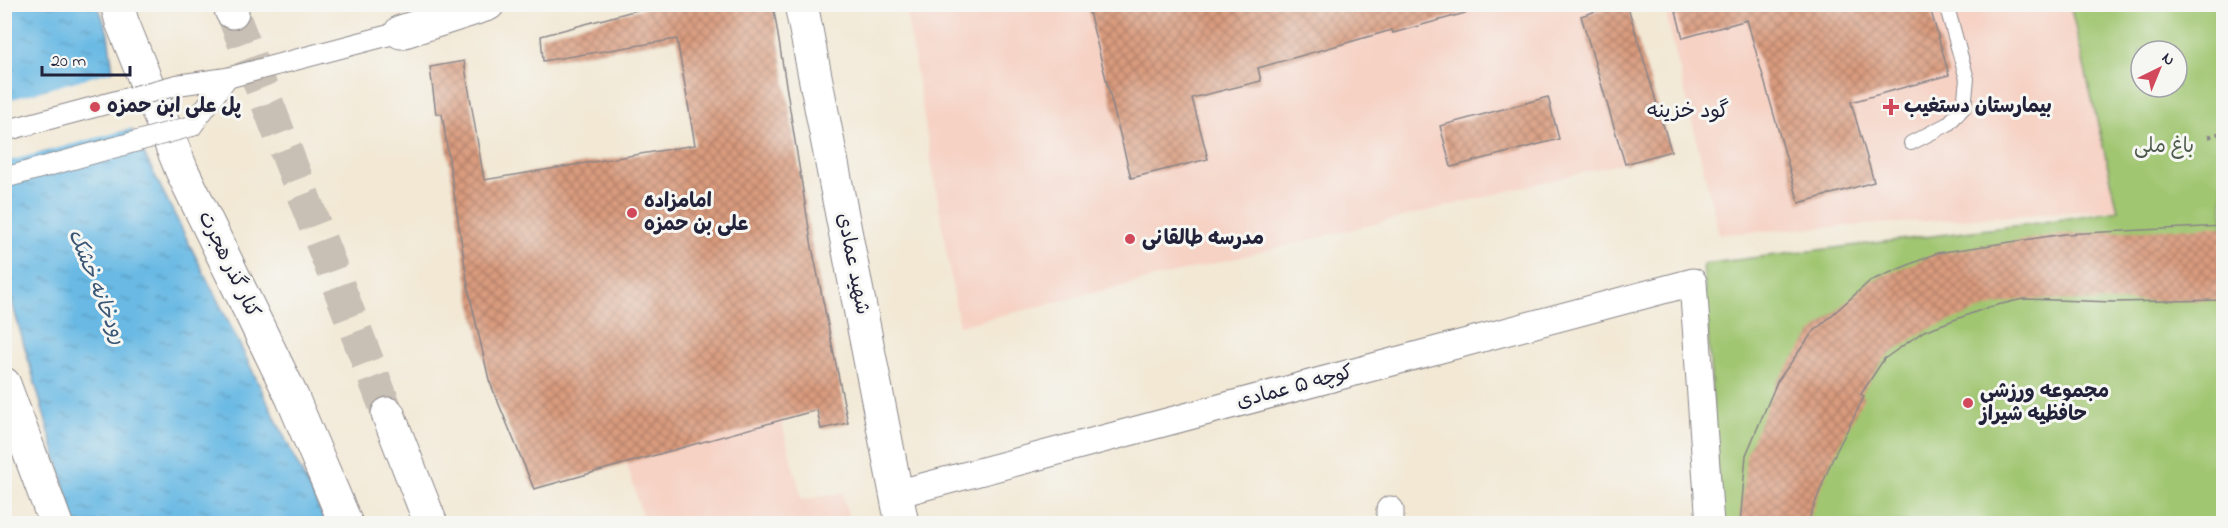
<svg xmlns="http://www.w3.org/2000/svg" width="2228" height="528" viewBox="0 0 2228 528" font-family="'Indie Flower','Playpen Sans Arabic',sans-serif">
<defs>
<pattern id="water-ripples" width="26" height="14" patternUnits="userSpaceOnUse" patternTransform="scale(1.5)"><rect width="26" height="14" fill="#69b9e4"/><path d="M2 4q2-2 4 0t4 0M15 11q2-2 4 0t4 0" fill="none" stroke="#5696ba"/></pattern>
<pattern id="building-cross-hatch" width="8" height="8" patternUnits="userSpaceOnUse" patternTransform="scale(1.5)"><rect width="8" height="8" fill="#d99b7e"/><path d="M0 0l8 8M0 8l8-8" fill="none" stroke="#b07e68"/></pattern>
</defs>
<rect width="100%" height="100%" fill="#f6f6f2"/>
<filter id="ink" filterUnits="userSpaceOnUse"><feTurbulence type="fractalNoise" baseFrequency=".0167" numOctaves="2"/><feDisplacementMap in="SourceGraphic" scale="12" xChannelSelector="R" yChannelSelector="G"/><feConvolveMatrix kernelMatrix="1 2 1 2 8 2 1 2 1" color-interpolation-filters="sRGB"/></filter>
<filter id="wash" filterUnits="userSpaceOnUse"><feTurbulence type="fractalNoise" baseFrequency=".008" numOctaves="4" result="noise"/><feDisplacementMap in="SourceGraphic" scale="24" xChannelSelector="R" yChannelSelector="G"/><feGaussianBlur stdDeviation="1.35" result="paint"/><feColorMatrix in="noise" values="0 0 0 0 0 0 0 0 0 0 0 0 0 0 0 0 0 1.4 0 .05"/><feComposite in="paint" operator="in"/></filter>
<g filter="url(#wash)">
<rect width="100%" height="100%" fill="#f2e8d4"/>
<path fill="#f6d2c4" d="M 905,5 L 1625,5 L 1671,151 L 959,326 Z
M 1664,5 L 2070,5 L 2119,209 L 1719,234 Z
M 781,420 L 802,500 L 842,493 L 850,523 L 644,523 L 627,463 Z"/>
<path fill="#a0c671" stroke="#617456" stroke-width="1.5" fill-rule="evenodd" d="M 2070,5 L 2223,5 L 2223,523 L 1721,523 L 1703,264 L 2038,223 L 2118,210 ZM 2141,51 L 2177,51 L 2177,87 L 2141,87 Z"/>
<path fill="url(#water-ripples)" stroke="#466e90" stroke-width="1.5" d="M 5,5 L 98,5 L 108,34 L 117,100 L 236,337 L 326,523 L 75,523 L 5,278 Z"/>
<path fill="#f2e8d4" d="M 116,70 L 120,99 L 134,128 L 5,162 L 5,101 Z"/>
<g id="blocks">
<path fill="url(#building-cross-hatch)" d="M 659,4 L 773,4 L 812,247 L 848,423 L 821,429 L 817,410 L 534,489 L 489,380 L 469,292 L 442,114 L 436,114 L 430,67 L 464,61 L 484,180 L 695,145 L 677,39 L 543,61 L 541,36 Z
M 1087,4 L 1468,4 L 1469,12 L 1393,33 L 1392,30 L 1258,68 L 1261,81 L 1192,98 L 1208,159 L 1131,178 Z
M 1618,4 L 1627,4 L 1671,151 L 1625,164 L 1581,16 Z
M 1674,4 L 1929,4 L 1949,75 L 1851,102 L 1874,182 L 1799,203 L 1747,20 L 1683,38 Z
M 1548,97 L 1559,139 L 1451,167 L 1440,126 Z
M 2223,226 L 2223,300 L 2113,302 L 2023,299 L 1989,307 L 1924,331 L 1884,359 L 1861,394 L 1864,397 L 1832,460 L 1807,524 L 1740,524 L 1746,455 L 1777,382 L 1812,333 L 1870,281 L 1937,253 L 2064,234 Z"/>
</g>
</g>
<g filter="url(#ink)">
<use href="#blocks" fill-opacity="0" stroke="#8a8588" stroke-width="1.5"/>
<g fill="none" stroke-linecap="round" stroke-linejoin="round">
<path stroke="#c8c0b5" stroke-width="33" stroke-dasharray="33 16" stroke-linecap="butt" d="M 232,12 L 388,414"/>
<defs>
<path id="service" d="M 1911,143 L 1948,124 L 1964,107 L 1967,79 L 1946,4"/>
<path id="pedestrian" d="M 177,85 L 227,78 L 401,32
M 192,126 L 227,78"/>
<path id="minor" d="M 896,494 L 1693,282 L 1710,524
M 1390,510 L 1390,524"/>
<path id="tertiary" d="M 801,4 L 902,524"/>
<path id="secondary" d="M 117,4 L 122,22 L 182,171 L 292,397 L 346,524
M 229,4 L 232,12
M 401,32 L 488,4
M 4,384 L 56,524
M 388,414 L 431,524"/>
</defs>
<use href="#service" stroke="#8a8588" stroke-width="16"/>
<use href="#pedestrian" stroke="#8a8588" stroke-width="22"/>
<use href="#minor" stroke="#8a8588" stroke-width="29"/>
<use href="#tertiary" stroke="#8a8588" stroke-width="35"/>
<use href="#secondary" stroke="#8a8588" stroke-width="35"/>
<path stroke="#8a8588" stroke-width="4" stroke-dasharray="4.5 4.5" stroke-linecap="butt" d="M 2208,137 L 2224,132"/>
<use href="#service" stroke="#fff" stroke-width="14"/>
<use href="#pedestrian" stroke="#fff" stroke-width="20"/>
<use href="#minor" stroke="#fff" stroke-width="27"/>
<use href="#tertiary" stroke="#fff" stroke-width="33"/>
<use href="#secondary" stroke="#fff" stroke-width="33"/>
<defs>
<path id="pedestrian-bridge" d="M 4,131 L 177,85
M 4,178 L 192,126"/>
</defs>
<use href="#pedestrian-bridge" stroke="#8a8588" stroke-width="22" stroke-linecap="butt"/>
<use href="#pedestrian-bridge" stroke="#fff" stroke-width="20"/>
</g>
</g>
<g fill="#d1495b" stroke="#f6f6f2" stroke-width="2">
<circle cx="95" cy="107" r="6"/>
<path d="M1888 98h6v6h6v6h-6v6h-6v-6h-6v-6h6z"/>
<circle cx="632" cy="213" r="6"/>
<circle cx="1130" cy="239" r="6"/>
<circle cx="1968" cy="403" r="6"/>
</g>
<g text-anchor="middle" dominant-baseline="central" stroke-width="6" stroke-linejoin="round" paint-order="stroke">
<g font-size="20" font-weight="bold" fill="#22223b" stroke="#f6f6f2" text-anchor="start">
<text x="107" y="107">پل علی ابن حمزه</text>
<text x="1904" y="107">بیمارستان دستغیب</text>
<text x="644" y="202">امامزاده<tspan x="644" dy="23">علی بن حمزه</tspan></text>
<text x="1142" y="239">مدرسه طالقانی</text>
<text x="1980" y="392">مجموعه ورزشی<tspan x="1980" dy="23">حافظیه شیراز</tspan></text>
</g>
<g font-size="20" fill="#4e5b4e" stroke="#f6f6f2">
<text x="2164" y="147">باغ ملی</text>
</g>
<g font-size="20" fill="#22223b" stroke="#f6f6f2">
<text transform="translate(852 264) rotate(79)">شهید عمادی</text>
<text transform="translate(228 265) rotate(64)">کنار گذر هجرت</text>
<text transform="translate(1295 388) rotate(-15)">کوچه ۵ عمادی</text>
</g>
<g font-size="21" fill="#22223b" stroke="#f6f6f2">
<text x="1688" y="112">گود خزینه</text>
</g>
<g font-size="21" font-style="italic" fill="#3b5776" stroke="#f6f6f2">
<text transform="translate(96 287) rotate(68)">رودخانه خشک</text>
</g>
</g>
<rect width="2228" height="528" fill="none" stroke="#f6f6f2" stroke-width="24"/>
<g transform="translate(2159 69) rotate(43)"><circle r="28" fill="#f6f6f2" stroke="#a1a1a9" stroke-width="1.5"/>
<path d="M0-4.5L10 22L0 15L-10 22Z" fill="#d1495b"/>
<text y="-9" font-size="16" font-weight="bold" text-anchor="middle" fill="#22223b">N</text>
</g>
<path d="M42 66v9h88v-9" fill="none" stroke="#22223b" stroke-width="3"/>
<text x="51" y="66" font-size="18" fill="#22223b" stroke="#f6f6f2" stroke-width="4.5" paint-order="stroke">20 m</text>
</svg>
